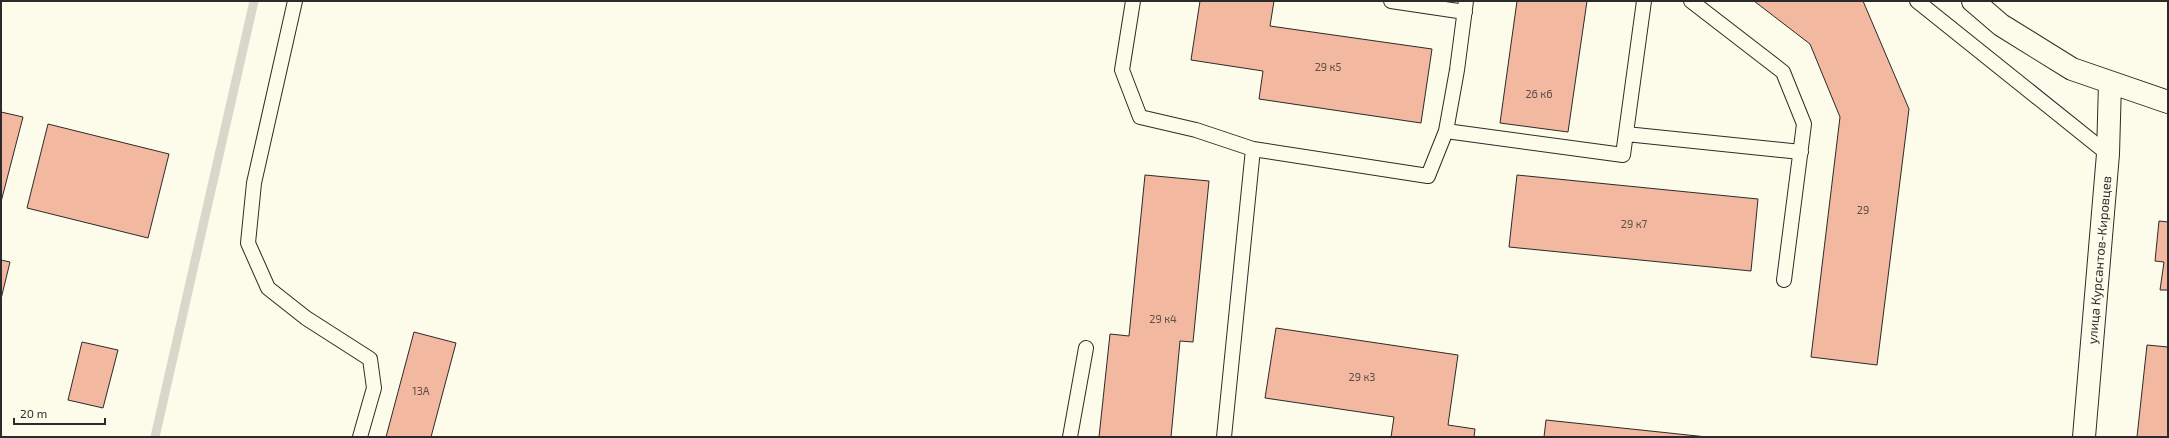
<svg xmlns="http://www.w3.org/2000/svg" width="2169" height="438" viewBox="0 0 2169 438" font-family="'Exo 2',sans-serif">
<rect width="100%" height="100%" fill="#fdfbea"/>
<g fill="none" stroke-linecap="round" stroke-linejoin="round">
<path stroke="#d8d7c9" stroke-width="9" d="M 155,437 L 254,1"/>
</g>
<path fill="#f2b8a0" stroke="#2b2b2b" d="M 1200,1 L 1274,1 L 1270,26 L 1432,49 L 1421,123 L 1259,99 L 1263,71 L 1191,60 Z
M 1517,1 L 1587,1 L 1568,132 L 1500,123 Z
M 1754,1 L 1863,1 L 1909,109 L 1877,365 L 1811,357 L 1840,117 L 1810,44 Z
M 1,112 L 23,117 L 1,202 Z
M 48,124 L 169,154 L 148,238 L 27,208 Z
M 1145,175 L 1209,181 L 1193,342 L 1180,341 L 1171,437 L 1099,437 L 1110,334 L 1129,336 Z
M 1517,175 L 1758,199 L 1751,271 L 1509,247 Z
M 2159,221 L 2168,222 L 2168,290 L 2160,290 L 2164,262 L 2155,261 Z
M 1,260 L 10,262 L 1,299 Z
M 1276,328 L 1458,355 L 1448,425 L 1475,429 L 1474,437 L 1391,437 L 1394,417 L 1265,398 Z
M 414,332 L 456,343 L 431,437 L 386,437 Z
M 82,342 L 118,350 L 103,408 L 68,400 Z
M 2147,345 L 2168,347 L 2168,437 L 2137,437 Z
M 1546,420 L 1707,437 L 1544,437 Z"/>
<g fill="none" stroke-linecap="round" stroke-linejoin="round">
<defs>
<path id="lane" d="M 295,1 L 254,183 L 248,243 L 268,288 L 306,318 L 370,359 L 374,388 L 360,437
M 1133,1 L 1122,70 L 1140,117 L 1196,130 L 1253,149 L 1428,176 L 1446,131 L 1457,70 L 1466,1
M 1391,1 L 1465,12
M 1691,1 L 1783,72 L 1804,124 L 1784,280
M 1917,1 L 2108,154
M 1446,131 L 1623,155 L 1644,1
M 1626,134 L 1801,152
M 1070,437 L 1086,348
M 1224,437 L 1253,149"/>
<path id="street" d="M 1973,1 L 2001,25 L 2072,69 L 2168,102
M 2084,437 L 2108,154 L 2110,83"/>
</defs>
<use href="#lane" stroke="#2b2b2b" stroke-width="16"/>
<use href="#street" stroke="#2b2b2b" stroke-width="24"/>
<use href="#lane" stroke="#fdfbea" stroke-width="14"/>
<use href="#street" stroke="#fdfbea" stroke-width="22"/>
</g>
<g text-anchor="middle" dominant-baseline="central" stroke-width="3" stroke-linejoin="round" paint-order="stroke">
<g font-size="11" fill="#5d4e48">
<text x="1328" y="66">29 к5</text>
<text x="1539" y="93">26 к6</text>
<text x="1863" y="209">29</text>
<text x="1634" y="223">29 к7</text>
<text x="1163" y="318">29 к4</text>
<text x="1362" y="376">29 к3</text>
<text x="421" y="390">13А</text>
</g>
<g font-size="13" fill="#2b2b2b" stroke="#fdfbea">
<text transform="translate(2099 260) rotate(-85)">улица Курсантов-Кировцев</text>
</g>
</g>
<rect width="2169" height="438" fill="none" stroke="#2b2b2b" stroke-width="4"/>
<path d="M14 418v6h91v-6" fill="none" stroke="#2b2b2b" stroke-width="2"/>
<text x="20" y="418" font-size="12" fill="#2b2b2b" stroke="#fdfbea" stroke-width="3" paint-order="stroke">20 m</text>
</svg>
